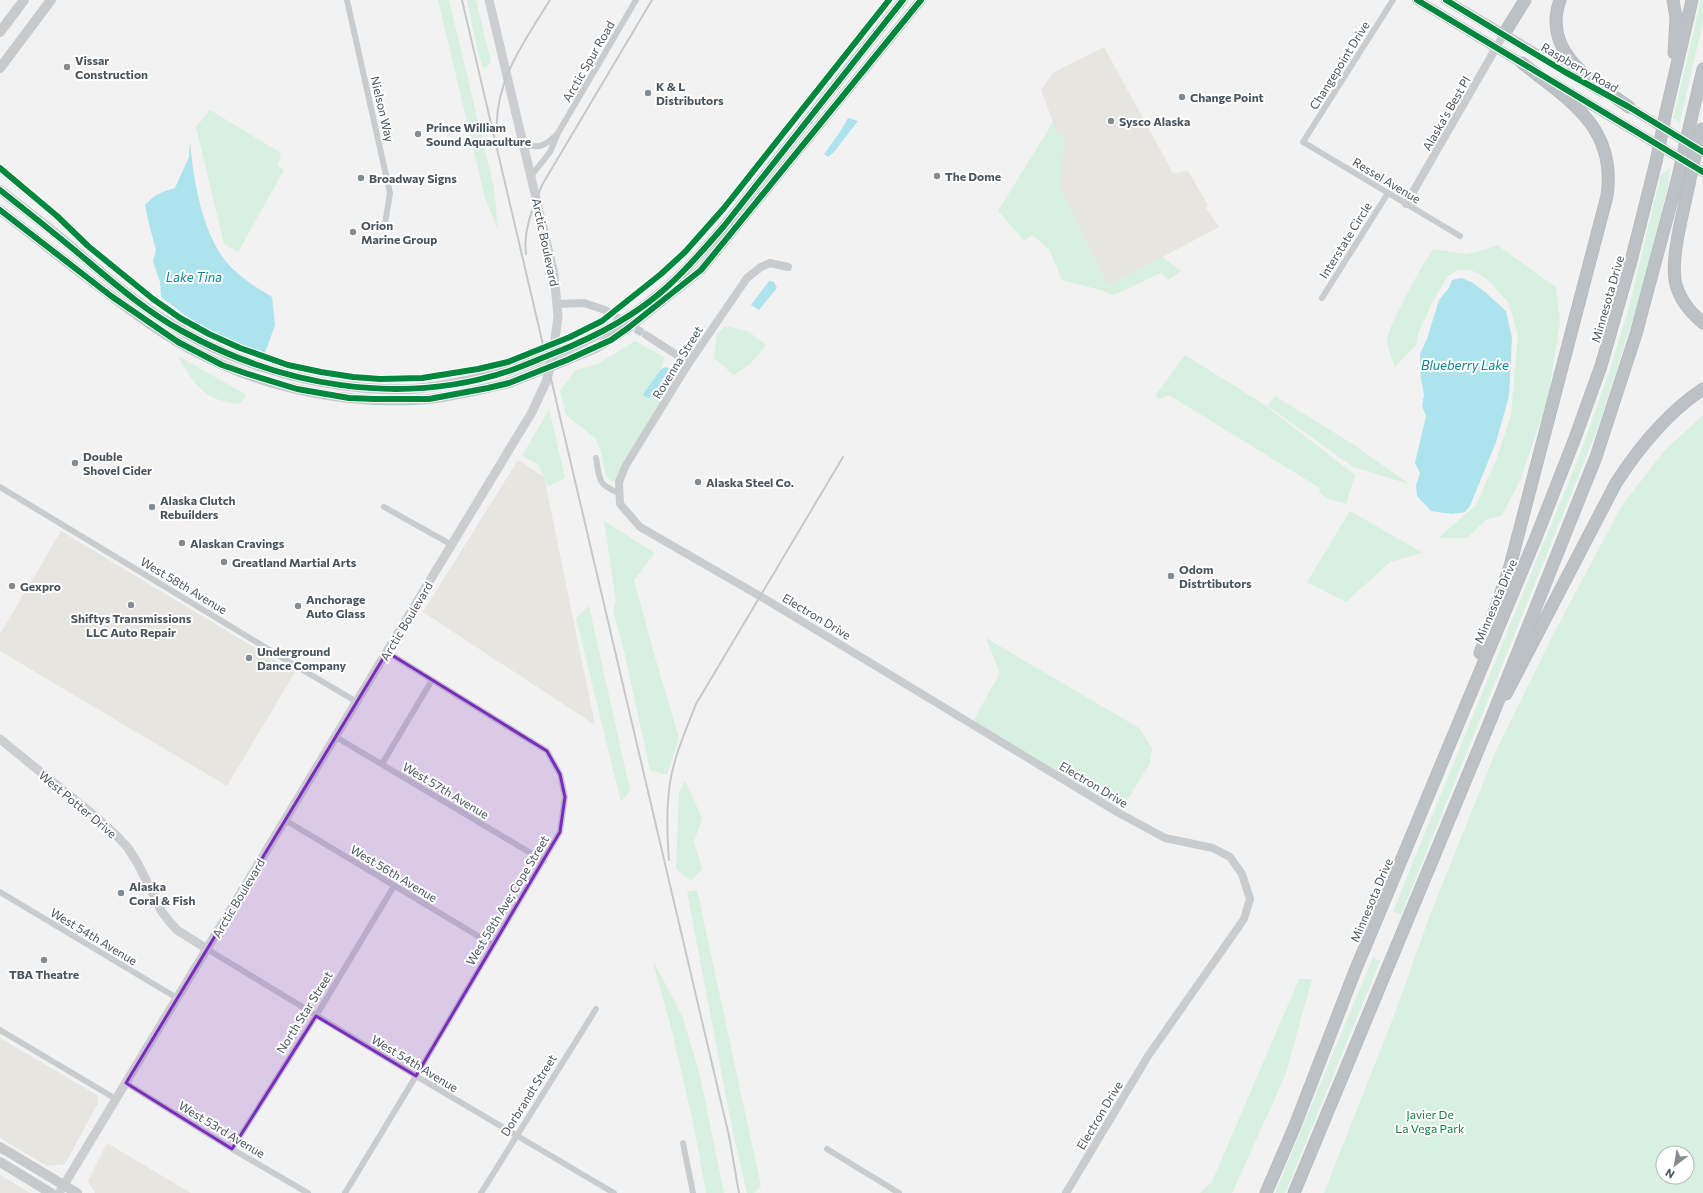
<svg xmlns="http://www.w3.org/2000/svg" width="1703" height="1193" viewBox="0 0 1703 1193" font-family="Commissioner,sans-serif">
<rect width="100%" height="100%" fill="#f2f2f2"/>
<path fill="#e6e5e0" d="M 1104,47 L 1173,173 L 1188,171 L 1208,205 L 1206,208 L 1219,227 L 1108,286 L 1059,187 L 1058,136 L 1041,90 L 1053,73 Z
M 518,460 L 544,477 L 595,725 L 423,612 Z
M 61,531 L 295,672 L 227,786 L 0,651 L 0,634 Z
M 0,1038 L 97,1095 L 98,1103 L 65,1164 L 47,1166 L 0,1138 Z
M 107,1143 L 191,1193 L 95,1193 L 88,1181 Z
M 0,1175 L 30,1193 L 0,1193 Z"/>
<path fill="#d7f0df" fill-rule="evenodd" d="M 438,0 L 449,0 L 494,188 L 498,229 L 485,198 Z
M 467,0 L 476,0 L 491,62 L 484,69 L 478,53 Z
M 1701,0 L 1703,0 L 1703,22 L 1680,122 L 1673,118 Z
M 210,110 L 281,153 L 278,166 L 284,170 L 238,252 L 224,244 L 196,127 Z
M 1053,122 L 1056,130 L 1065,140 L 1060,189 L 1108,286 L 1162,257 L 1181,271 L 1168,280 L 1161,273 L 1114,295 L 1106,293 L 1104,291 L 1062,280 L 1049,249 L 1032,235 L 1024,241 L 998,211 Z
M 1670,168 L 1669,181 L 1643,287 L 1599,425 L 1401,915 L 1393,911 L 1580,454 L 1610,369 L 1629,307 L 1661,174 Z
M 1497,245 L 1556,287 L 1560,322 L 1548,398 L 1520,481 L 1502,515 L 1486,520 L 1467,538 L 1438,538 L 1476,505 L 1497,458 L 1511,415 L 1518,336 L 1509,303 L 1486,278 L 1471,270 L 1457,270 L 1447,277 L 1431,305 L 1418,334 L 1416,345 L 1395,367 C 1393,361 1387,347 1387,341 C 1387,327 1424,262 1433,249 L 1466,254 L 1483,250 Z
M 725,326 L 748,331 L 766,345 L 751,363 L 734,375 L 714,358 L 717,334 Z
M 635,341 L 664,357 L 663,365 L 643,394 L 650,398 L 669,378 L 674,381 L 622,463 L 620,472 L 616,481 L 611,481 L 606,476 L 601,452 L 596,439 L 566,415 L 560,391 L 576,370 L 598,364 Z
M 1185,355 L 1265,405 L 1355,475 L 1346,504 L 1326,498 L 1319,492 L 1320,488 L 1169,395 L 1160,399 L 1155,396 Z
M 178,356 L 247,395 L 239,404 C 205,401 193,384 178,356 Z
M 1275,396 L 1356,446 L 1409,484 L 1353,467 L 1268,406 Z
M 549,409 L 565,478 L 548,486 L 538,464 L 522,456 Z
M 1703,415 L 1703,1193 L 1324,1193 L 1393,1018 L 1430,915 L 1496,751 L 1555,631 L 1621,507 L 1664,451 ZM 1663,1153 L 1687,1153 L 1687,1177 L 1663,1177 Z
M 1350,511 L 1423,553 L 1390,562 L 1346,602 L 1307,582 Z
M 604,521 L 655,553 L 634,580 L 653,650 L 679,738 L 667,775 L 650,770 L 624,651 L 613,612 L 616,601 Z
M 589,606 L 630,790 L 621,802 L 576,618 Z
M 986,638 L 1139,728 L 1152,748 L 1150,763 L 1124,805 L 1111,805 L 973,721 L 1000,673 Z
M 685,781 L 702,818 L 694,842 L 702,869 L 691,881 L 676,869 L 679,792 Z
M 697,890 L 761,1186 L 754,1193 L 747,1193 L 732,1128 L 687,892 Z
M 1373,957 L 1380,961 L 1285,1193 L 1275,1193 Z
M 652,959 L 682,1015 L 700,1076 L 724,1193 L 706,1193 L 694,1127 L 672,1031 Z
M 1299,979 L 1312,979 L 1285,1076 L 1232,1193 L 1200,1193 L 1212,1182 Z"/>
<path fill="#ade3ed" d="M 848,118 L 858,121 L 834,152 L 828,157 L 824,154 L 840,132 Z
M 190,141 C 193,177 201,226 222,256 C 234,274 254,286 272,297 L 275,325 L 265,353 L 225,338 L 189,318 L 161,297 L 160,282 L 153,261 L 156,250 L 149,224 L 145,205 C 155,194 162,192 175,188 L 189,157 Z
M 1462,278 L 1473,283 L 1485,292 L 1506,311 L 1512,338 L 1509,396 L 1496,442 L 1470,506 L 1465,512 L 1452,514 L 1431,511 L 1417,496 L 1416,485 L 1420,473 L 1415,463 L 1426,416 L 1422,406 L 1424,395 L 1420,372 L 1420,354 L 1427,339 L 1439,300 L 1449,288 L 1452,280 Z
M 769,281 L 774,282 L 777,288 L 759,310 L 751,305 Z
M 666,367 L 672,370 L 669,378 L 650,398 L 645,397 L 643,394 L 661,369 Z"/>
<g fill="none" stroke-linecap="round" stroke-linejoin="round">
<path stroke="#c8cbcd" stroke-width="8" stroke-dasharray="8 4" stroke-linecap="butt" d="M 605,310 L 646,335"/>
<defs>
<path id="motorway" d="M 1560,0 C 1541,53 1593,81 1629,107
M 1673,0 L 1676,17 L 1674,53
M 1504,34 L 1525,0
M 1666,112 L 1692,0
M 1690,124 L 1703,69
M 1689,184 C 1684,210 1668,264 1677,288 C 1682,303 1691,313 1703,323
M 1480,653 L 1510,566 L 1607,196 C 1617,127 1569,100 1522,63
M 1506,694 L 1616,483 C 1640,446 1667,413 1703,389
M 1266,1193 L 1294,1128 L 1355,971 L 1537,535 L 1575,438 L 1601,366 L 1631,261 L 1656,162
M 1294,1193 L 1491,719 L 1596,457 L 1636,334 L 1677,181"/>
</defs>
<use href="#motorway" stroke="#b7bcc1" stroke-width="13"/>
<path stroke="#c9ccce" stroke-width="6" d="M 347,0 L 390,193 L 385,224
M 1393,0 L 1303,142 L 1460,236
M 523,144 C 540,149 545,146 557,134
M 531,176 L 550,152 L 558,133 L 636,0
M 1322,298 L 1388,193
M 596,458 C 600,480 597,484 619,493
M 0,487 L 291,663 L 357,702
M 384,507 L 452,545
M 336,737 L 544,861
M 382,764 L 432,680
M 285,820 L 493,945
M 0,892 L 177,998
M 207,949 L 416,1076 L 614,1193
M 0,1030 L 116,1099
M 126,1083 L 232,1149 L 308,1193
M 683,1143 L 693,1193
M 232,1149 L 316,1016 L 394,886
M 827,1149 L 899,1193
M 345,1193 L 416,1076 L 560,832 L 565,797 L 560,774 L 547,751 L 387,652
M 481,1193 L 596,1009"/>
<path stroke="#c9ccce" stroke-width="8" d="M 1406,204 L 1504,34
M 788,267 L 770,263 L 761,267 L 747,278 L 689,363 L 626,465 L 619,482 L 620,504 L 640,527 L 765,599 L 1117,812 L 1165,838 L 1213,848 L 1230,857 L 1242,874 L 1250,899 L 1244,919 L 1148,1056 L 1066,1193
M 557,304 L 584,303 L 605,310
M 646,335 L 689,363"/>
<path stroke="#cbcdd0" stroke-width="9" d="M 0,739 L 96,817 L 116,835 L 128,848 L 138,864 L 162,912 L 169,921 L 177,930 L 207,949
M 59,1193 L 532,412 L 546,382 L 552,362 L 558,316 L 554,274 L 489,0"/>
<path stroke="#c7cacd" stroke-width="10" d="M 1417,0 L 1528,67
M 1446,0 L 1603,93
M 0,32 L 24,0
M 0,68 L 51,0
M 1551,81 L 1703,172
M 1622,103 L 1703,152
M 0,190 C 18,204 37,219 55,233 C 91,263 126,296 166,321 C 225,360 295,382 365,388 C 381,389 397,390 413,389 C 446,386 477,379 508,371
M 0,210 C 33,236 65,261 98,286 C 130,310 162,335 198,353 C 267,389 352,406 429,399 C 456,396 483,389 509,383
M 569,348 C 604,333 638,313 666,288 C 710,248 744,200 781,154 C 821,103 862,51 903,0
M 567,360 L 596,348 L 628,328 L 701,270 L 921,0
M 0,1147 L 77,1193
M 0,1162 L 51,1193"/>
<use href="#motorway" stroke="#bcc1c5" stroke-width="11"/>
<path stroke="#c5c8c9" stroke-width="2" d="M 462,0 L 729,1136 L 739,1193
M 497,131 C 494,82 525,40 550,0
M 526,254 C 523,230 533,207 542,185 L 652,0
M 669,860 C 667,835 666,809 670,783 C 674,756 686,730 696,704 L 843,457"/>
<defs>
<path id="motorway-bridge" d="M 1656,162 L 1666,112
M 1677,181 L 1690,124
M 1689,184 L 1701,128"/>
</defs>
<use href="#motorway-bridge" stroke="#b7bcc1" stroke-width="13" stroke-linecap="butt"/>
<path stroke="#c7cacd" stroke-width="10" d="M 508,371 L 569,348
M 509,383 L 567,360"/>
<use href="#motorway-bridge" stroke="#bcc1c5" stroke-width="11"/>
<defs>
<path id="cycleway" d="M 1417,0 L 1703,172
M 1446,0 L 1565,72 L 1629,107 L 1703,152
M 0,168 L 57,216 L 88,246 L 153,299 L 180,318 L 209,334 L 240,348 L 288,365 L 321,372 L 353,377 L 380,379 L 422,378 L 478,369 L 508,362 L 570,337 L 602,321 L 661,274 L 685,252 L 724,208 L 889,0
M 0,190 C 24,209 48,228 72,248 C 107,277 142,309 182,331 C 280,386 400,407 509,371 C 523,366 537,360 552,354 C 593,338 633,318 667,287 C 687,269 706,247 724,226 L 903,0
M 0,210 L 111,296 L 178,342 L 222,365 L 248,374 L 297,389 L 349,398 L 374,399 L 429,399 L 488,388 L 509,383 L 567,360 L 611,340 L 628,328 L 701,270 L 921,0"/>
</defs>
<use href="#cycleway" stroke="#fff" stroke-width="8"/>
<use href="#cycleway" stroke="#00873e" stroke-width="6"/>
</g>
<path fill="#7b2cbf" fill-opacity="0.2" stroke="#7b2cbf" stroke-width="3" stroke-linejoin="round" d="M 387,652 L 547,751 L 560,774 L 565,797 L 560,832 L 416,1076 L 316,1016 L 232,1149 L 126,1083 Z"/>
<g fill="#848c92" stroke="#fff" stroke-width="1.5">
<circle cx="67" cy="67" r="4"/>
<circle cx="648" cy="93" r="4"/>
<circle cx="1182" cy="97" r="4"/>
<circle cx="1111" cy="121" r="4"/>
<circle cx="418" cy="134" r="4"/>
<circle cx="937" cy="176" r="4"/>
<circle cx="361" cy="178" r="4"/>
<circle cx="353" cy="232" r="4"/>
<circle cx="75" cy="463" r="4"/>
<circle cx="698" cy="482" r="4"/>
<circle cx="152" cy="507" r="4"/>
<circle cx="182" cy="543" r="4"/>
<circle cx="224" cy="562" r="4"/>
<circle cx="1171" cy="576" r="4"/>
<circle cx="12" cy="586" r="4"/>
<circle cx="131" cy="605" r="4"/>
<circle cx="298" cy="606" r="4"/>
<circle cx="249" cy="658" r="4"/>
<circle cx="121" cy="893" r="4"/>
<circle cx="44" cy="960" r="4"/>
</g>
<g text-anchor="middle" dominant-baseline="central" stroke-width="4" stroke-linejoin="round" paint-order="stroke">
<g font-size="12" font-weight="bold" fill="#49555e" stroke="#fff" text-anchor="start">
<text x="75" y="60">Vissar<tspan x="75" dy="14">Construction</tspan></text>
<text x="656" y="86">K &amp; L<tspan x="656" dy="14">Distributors</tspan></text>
<text x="1190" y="97">Change Point</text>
<text x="1119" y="121">Sysco Alaska</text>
<text x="426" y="127">Prince William<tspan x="426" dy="14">Sound Aquaculture</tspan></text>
<text x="945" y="176">The Dome</text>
<text x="369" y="178">Broadway Signs</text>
<text x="361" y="225">Orion<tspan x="361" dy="14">Marine Group</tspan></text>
<text x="83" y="456">Double<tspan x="83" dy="14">Shovel Cider</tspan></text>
<text x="706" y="482">Alaska Steel Co.</text>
<text x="160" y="500">Alaska Clutch<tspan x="160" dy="14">Rebuilders</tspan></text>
<text x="190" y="543">Alaskan Cravings</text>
<text x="232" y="562">Greatland Martial Arts</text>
<text x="1179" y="569">Odom<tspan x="1179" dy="14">Distrtibutors</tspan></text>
<text x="20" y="586">Gexpro</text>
<text x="306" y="599">Anchorage<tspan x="306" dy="14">Auto Glass</tspan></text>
<text x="131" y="618" text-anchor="middle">Shiftys Transmissions<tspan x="131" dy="14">LLC Auto Repair</tspan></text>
<text x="257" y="651">Underground<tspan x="257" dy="14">Dance Company</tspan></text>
<text x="129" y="886">Alaska<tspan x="129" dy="14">Coral &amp; Fish</tspan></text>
<text x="44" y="974" text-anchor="middle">TBA Theatre</text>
</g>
<g font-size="12" fill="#49555e" stroke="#fff">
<text transform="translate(588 61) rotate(-60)">Arctic Spur Road</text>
<text transform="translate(1339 65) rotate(-58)">Changepoint Drive</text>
<text transform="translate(1580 67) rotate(30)">Raspberry Road</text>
<text transform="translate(383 109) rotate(77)">Nielson Way</text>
<text transform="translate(1446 113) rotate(-60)">Alaska's Best PI</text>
<text transform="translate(1387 180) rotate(31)">Ressel Avenue</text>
<text transform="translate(1345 240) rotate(-58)">Interstate Circle</text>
<text transform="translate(546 242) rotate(78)">Arctic Boulevard</text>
<text transform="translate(1607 299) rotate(-74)">Minnesota Drive</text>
<text transform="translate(677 362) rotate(-58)">Rovenna Street</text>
<text transform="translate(184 585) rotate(31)">West 58th Avenue</text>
<text transform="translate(1495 601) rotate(-67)">Minnesota Drive</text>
<text transform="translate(817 616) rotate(31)">Electron Drive</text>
<text transform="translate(406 621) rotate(-59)">Arctic Boulevard</text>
<text transform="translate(1094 784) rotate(31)">Electron Drive</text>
<text transform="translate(446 790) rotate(31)">West 57th Avenue</text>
<text transform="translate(78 804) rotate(40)">West Potter Drive</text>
<text transform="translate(394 873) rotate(31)">West 56th Avenue</text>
<text transform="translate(238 898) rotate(-59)">Arctic Boulevard</text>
<text transform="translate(507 900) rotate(-59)">West 58th Ave; Cope Street</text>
<text transform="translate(1371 900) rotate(-67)">Minnesota Drive</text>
<text transform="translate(94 936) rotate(31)">West 54th Avenue</text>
<text transform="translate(304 1012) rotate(-58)">North Star Street</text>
<text transform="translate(415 1063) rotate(31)">West 54th Avenue</text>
<text transform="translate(528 1095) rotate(-58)">Dorbrandt Street</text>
<text transform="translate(1099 1115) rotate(-59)">Electron Drive</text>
<text transform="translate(222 1129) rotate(31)">West 53rd Avenue</text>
</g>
<g font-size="12" fill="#1a8047" stroke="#fff">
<text x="1430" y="1114">Javier De<tspan x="1430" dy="14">La Vega Park</tspan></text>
</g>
<g font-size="13" font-style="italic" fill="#108094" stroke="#fff">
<text x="194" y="277">Lake Tina</text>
<text x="1465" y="365">Blueberry Lake</text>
</g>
</g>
<g transform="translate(1675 1165) rotate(211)"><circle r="19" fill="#ffffff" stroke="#b6bbbf"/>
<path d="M0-3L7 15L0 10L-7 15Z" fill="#848c92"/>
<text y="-6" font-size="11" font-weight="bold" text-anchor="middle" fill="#49555e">N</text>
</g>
</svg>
